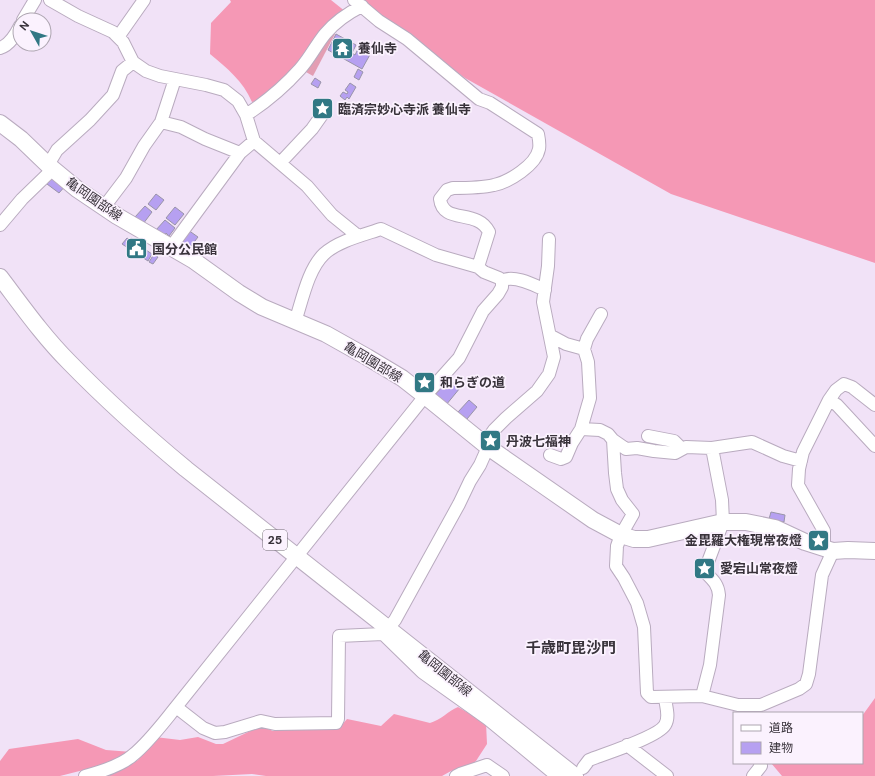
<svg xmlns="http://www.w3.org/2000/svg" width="875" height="776" viewBox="0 0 875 776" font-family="'DM Sans','Noto Sans JP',sans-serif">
<rect width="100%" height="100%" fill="#f1e2f7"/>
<path fill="#e39eb3" d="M 332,33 L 335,34 L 313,76 L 306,72 L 324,44 Z"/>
<path fill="#f598b5" d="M 230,0 L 331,0 L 346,12 L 295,69 L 263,100 L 252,102 C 243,81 227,68 210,54 L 211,23 L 231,2 Z
M 358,0 L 875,0 L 875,263 L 671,194 L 465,78 Z
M 875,698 L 875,776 L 782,776 L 771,763 L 862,763 L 862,716 Z
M 458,707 L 486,723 L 487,744 L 476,761 L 471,765 L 451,771 L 442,776 L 266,776 L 252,774 L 213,776 L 108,776 L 138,760 L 155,737 L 180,740 L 198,737 L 216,744 L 223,744 L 261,726 L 273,731 L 280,728 L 341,726 L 347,719 L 381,726 L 394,714 L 430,723 C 441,720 448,711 458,707 Z
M 78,739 L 106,750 L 132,752 L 107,764 L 60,776 L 0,776 L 0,761 L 9,749 Z"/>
<path fill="#b6a0f1" stroke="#9994a9" d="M 336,34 L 356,45 L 352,53 L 355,55 L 360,45 L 372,51 L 362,69 L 328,50 Z
M 358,69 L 363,72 L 359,80 L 354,77 Z
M 315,78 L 321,82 L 318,88 L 311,84 Z
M 350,83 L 356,87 L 349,99 L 347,97 L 345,100 L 340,96 L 343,92 L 347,94 L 348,92 L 345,90 Z
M 54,175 L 66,185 L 59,193 L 47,184 Z
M 156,194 L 164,200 L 156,210 L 148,204 Z
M 145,206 L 152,212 L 143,224 L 135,217 Z
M 175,207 L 184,214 L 175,225 L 166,218 Z
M 165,220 L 175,228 L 169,236 L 166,233 L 163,238 L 155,231 Z
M 188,230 L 198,237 L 188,250 L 178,243 Z
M 127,238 L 130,240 L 131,238 L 138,243 L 137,244 L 152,254 L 148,261 L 122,244 Z
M 154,254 L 158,257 L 153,264 L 149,262 Z
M 449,379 L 460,388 L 446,405 L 435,395 Z
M 469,400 L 477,407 L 467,419 L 458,412 Z
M 771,512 L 785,515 L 784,522 L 769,519 Z"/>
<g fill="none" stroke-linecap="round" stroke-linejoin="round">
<defs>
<path id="minor" d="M 50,0 L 78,16 L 113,32 L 123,42 L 133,62 L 146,71 L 160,76 L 206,85 L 224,90 L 238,101 L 246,115 L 254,141 L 307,186 L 332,215 L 358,236
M 354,0 L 379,21 L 407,39 L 479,99 L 490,103 L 538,134 C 539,139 540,144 539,149 C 536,165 509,182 494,185 C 481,188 466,188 453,188 L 447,190 L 440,199 C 443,225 477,208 489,232 L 478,267
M 23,20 L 35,0
M 118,37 L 144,0
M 0,48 C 10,45 16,34 20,26
M 246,115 C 266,102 284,87 300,69 C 310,58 316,45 325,34 C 335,22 348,13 362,6
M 161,122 L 181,127 L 205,139 L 240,153
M 281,162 L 312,129 L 324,112
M 48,165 L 57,150 L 90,120 L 113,95 L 122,71 L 133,62
M 104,207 L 126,178 L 144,146 L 161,122 L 175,79
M 0,225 L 22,199 L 53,169
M 171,247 L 240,153 L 254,141
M 502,281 C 513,274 534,285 545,290
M 551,336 L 566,344 L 584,349
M 829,400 L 837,405 L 875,446
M 581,429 L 600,430 L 608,434 L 613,440 L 615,473 L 617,489 L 622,500 L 633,514 L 621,535 L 617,546 L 616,566 L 624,578 L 637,603 L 644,627 L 647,693 L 651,697 L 702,696 L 738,705 L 761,705 L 799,689 L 806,684 L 809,674 L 822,575 L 833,551
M 648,436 L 674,441 L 682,449
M 613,440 L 626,449 L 637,448 L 654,451 L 675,453 L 686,447 L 712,448 L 722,500 L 723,522 L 708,562 L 705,572 C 713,580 718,584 719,595 L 710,665 L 702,696
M 484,444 L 494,430 L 506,418 L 537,391 L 549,374 L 554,357 L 543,302 L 548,266 L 549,239
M 488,447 L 480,465 L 470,481 L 459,504 L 395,620 L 383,634 L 422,672 L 488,719 L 557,776
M 712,448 L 752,442 L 783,456 L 801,461
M 550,455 L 561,459 L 566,457 L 572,443 L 581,429 L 590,398 L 588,362 L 584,349 L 587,339 L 601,314
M 824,548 L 824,531 L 798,485 L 799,469 L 803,452 L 829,400 L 836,390 L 844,384 L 852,387 L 875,405
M 176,707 L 203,728 L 215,733 L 225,732 L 261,721 L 275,724 L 336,723 L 338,719 L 339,636 L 383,634
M 627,745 L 667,776
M 583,768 L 589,760 C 604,754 658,737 665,725 C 670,717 666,707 665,698
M 85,776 C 100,772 121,766 133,755 C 149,742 163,723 176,707 L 425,396 L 459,358 L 483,311 L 498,294 L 502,287 L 502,281 L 499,278 L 484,272 L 478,267 L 436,255 L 381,229 C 363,235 338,241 324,254 C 308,269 302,301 295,322
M 456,776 L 460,774 L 487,765 L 503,776
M 753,776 L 761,766 L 760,763"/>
<path id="major" d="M 0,123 L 21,139 L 48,165 L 77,189 L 117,216 L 193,260 L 239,293 L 262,307 L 326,334 L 367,357 L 402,378 L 425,396 L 488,447 L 593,520 L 621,535 L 634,539 L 648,539 L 723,522 L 746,522 L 775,528 L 805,542 L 833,551 L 848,550 L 875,551
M 0,277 C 22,306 43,336 69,362 C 106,400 145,435 186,469 L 575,776"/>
</defs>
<use href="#minor" stroke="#b9abbf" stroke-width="14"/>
<use href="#major" stroke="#b9abbf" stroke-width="18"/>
<use href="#minor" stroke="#fff" stroke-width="12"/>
<use href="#major" stroke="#fff" stroke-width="16"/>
</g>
<defs>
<symbol id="temple-square" viewBox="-11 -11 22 22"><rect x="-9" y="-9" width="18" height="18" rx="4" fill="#317884" stroke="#fbf2fe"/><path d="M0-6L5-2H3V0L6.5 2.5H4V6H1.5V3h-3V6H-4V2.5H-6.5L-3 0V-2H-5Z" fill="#fff"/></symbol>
<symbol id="sight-square" viewBox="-11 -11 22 22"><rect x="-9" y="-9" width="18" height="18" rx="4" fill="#317884" stroke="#fbf2fe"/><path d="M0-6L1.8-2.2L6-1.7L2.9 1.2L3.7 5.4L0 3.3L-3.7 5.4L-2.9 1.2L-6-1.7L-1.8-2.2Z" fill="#fff"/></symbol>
<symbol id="civic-square" viewBox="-11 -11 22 22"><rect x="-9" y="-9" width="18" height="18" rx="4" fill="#317884" stroke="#fbf2fe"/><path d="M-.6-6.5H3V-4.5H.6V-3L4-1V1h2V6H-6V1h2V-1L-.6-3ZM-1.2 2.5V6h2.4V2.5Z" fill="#fff"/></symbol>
</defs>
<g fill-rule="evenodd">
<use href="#temple-square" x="330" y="36" width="25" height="25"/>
<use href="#sight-square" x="310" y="96" width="25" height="25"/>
<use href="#civic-square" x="124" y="236" width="25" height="25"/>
<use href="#sight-square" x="412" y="370" width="25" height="25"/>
<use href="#sight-square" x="478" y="428" width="25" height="25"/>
<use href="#sight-square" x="806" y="528" width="25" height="25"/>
<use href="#sight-square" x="692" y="556" width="25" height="25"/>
</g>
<g text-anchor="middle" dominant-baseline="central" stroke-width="3.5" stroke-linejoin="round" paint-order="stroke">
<rect fill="#fbf2fe" stroke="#726c75" stroke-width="1" x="263" y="530" width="24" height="20" rx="3"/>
<g font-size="12" font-weight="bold" fill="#38323a">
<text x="275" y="540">25</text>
</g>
<g font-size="13" font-weight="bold" fill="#38323a" stroke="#fbf2fe" text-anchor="start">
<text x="358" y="48">養仙寺</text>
<text x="338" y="109">臨済宗妙心寺派 養仙寺</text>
<text x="152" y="249">国分公民館</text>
<text x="440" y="382">和らぎの道</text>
<text x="506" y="441">丹波七福神</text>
<text x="802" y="540" text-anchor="end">金毘羅大権現常夜燈</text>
<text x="720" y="568">愛宕山常夜燈</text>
</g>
<g font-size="13" fill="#38323a" stroke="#fbf2fe">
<text transform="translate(94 199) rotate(35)">亀岡園部線</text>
<text transform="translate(373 362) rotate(31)">亀岡園部線</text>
<text transform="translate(445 673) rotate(39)">亀岡園部線</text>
</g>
<g font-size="15" font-weight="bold" fill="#38323a" stroke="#fbf2fe">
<text x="571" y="648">千歳町毘沙門</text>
</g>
</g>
<rect x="733" y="712" width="130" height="52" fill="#fbf2fe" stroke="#ada5b0"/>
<rect x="741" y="725" width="20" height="6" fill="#ffffff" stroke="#ada5b0"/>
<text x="769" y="732" font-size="12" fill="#38323a">道路</text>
<rect x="741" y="742" width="20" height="12" fill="#b6a0f1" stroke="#ada5b0"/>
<text x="769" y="752" font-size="12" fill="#38323a">建物</text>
<g transform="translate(32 32) rotate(309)"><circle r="19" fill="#fbf2fe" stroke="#ada5b0"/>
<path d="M0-3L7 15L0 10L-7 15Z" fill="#317884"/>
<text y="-6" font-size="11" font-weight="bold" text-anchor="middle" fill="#38323a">N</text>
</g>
</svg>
